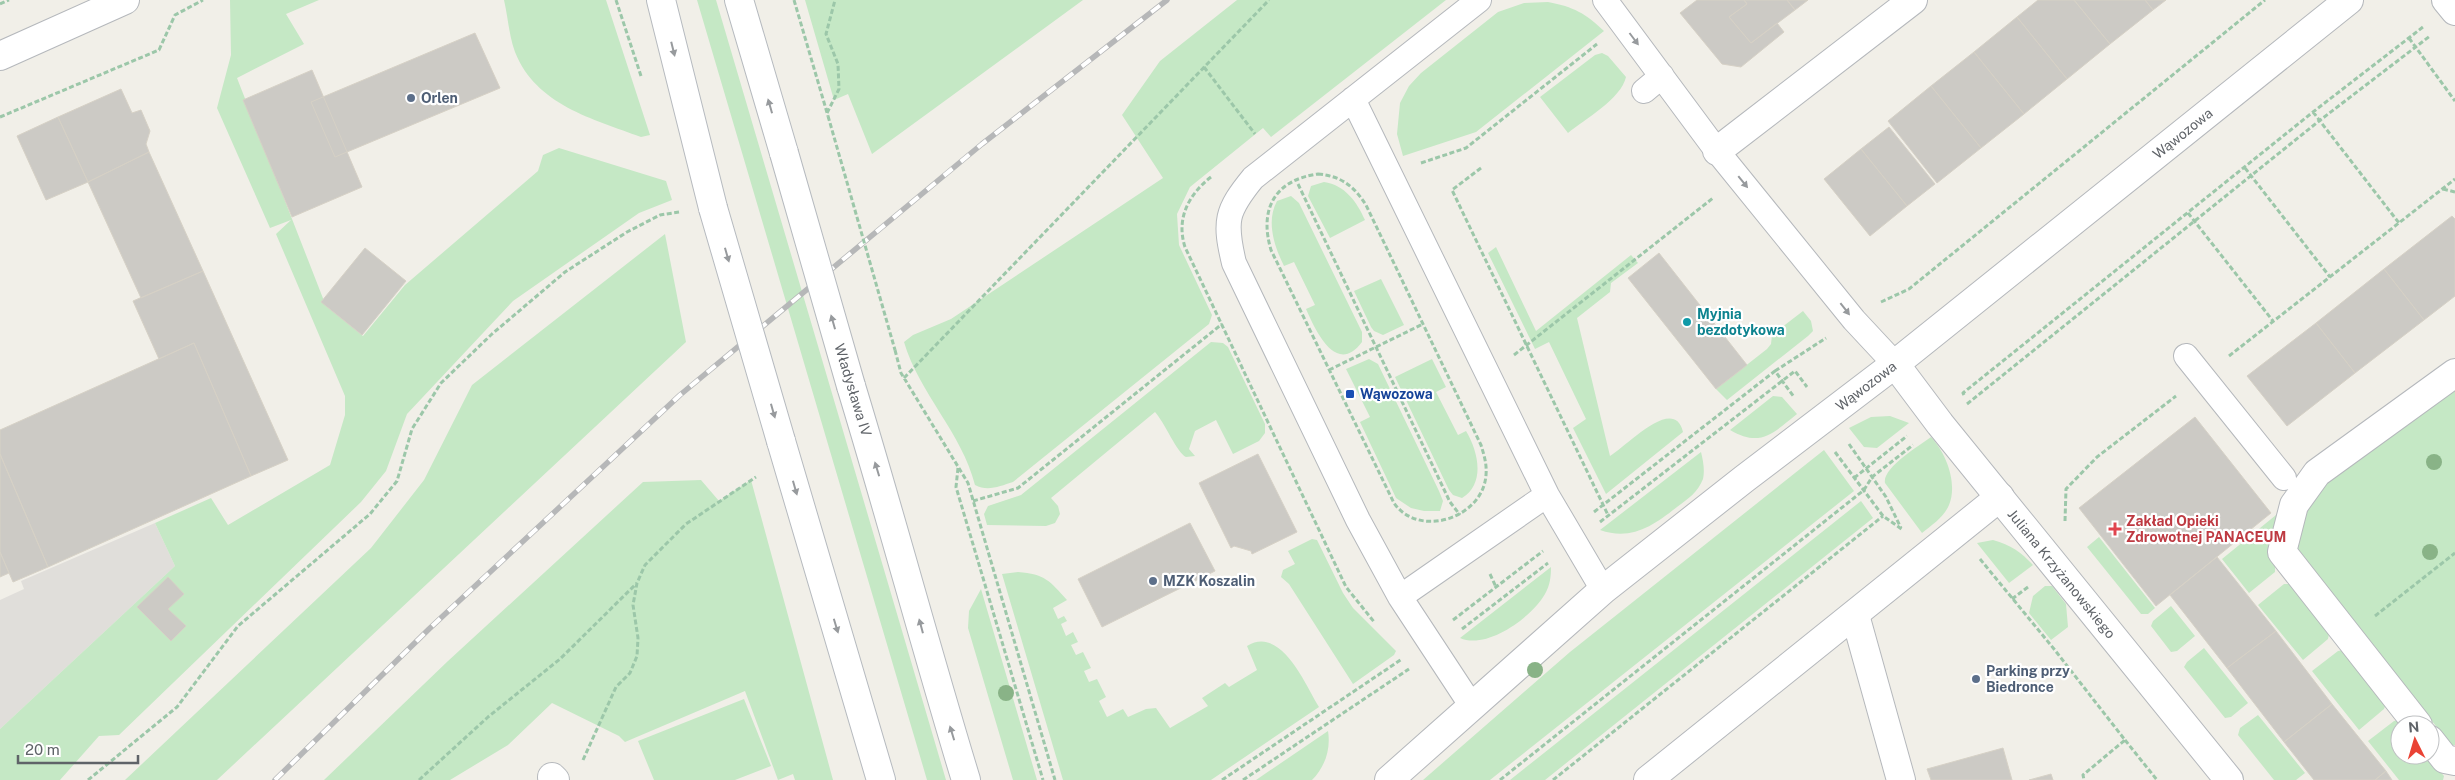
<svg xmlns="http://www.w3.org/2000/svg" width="2455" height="780" viewBox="0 0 2455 780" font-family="'Public Sans',sans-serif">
<rect width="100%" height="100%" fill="#f1efe8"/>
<path fill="#e0deda" d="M 155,523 L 175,566 L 0,729 L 0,600 L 24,589 L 21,581 Z"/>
<path fill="#c5e8c5" d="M 230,0 L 319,0 L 286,14 L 304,44 L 237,78 L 326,306 L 363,336 L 405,285 L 538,171 L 543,155 L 559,148 L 666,181 L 672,200 L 639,213 L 513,301 L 407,414 L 386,471 L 361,502 L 119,735 L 99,736 L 60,780 L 0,780 L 0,729 L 175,566 L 155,523 L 211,498 L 228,525 L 330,465 L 345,415 L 345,396 L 276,234 L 291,220 L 270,228 L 217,108 L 231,55 Z
M 504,0 L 606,0 L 650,135 L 641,137 C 593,119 536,105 515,52 C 509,36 508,17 504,0 Z
M 697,0 L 716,0 L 946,780 L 927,780 Z
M 805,0 L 1083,0 L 872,154 L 848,94 L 834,100 Z
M 1237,0 L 1446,0 L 1271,137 L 1263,128 L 1190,187 L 1177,214 L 1179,245 L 1212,315 L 1209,324 L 1013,482 C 1000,486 988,492 975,485 C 962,433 919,393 904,342 L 913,335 L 951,319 L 1163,178 L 1122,115 L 1160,61 Z
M 1548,2 C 1574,7 1585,13 1604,31 L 1476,132 L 1403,156 L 1397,134 L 1400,103 L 1409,86 L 1421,73 L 1498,12 L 1524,3 Z
M 1602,53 L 1608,56 L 1626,77 C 1621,99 1585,119 1568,133 L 1540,97 L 1595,55 Z
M 1324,182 C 1345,185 1357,202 1365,220 L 1330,238 L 1308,196 L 1311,186 Z
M 1291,196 L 1299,203 L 1362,332 L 1362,342 C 1336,377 1315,329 1306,309 L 1315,305 L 1294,262 L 1284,266 C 1274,246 1266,221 1277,201 Z
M 665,234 L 686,342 L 217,780 L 125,780 L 371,548 L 424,480 L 472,385 Z
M 1496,247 L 1536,331 L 1631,255 L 1638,263 L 1611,283 L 1610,292 L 1577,318 L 1610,456 C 1625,448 1674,394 1683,432 L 1606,494 L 1573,428 L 1586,419 L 1549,342 L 1535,349 L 1488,253 Z
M 1381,279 L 1404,325 L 1383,335 L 1374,331 L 1371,327 L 1354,291 Z
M 1803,311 L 1811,321 L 1813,331 L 1808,336 L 1727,400 L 1716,389 L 1767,349 L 1771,344 L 1772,335 Z
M 1211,342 L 1223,343 L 1228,347 L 1265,424 L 1265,433 L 1259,441 L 1233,454 L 1216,420 L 1195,431 L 1189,449 L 1195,456 L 1186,457 C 1177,453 1165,423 1155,412 L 1051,498 L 1058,506 L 1060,514 L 1055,523 L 1046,526 L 987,525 L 984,514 L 988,506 L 1021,495 Z
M 1369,359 L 1378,364 L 1439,491 L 1443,501 L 1440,511 L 1424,511 L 1411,508 L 1396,498 L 1360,422 L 1370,417 L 1346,369 Z
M 1432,359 L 1446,387 L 1436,392 L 1458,435 L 1466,431 C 1478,451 1486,483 1462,498 L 1453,495 L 1449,490 L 1395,377 Z
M 2455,385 L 2455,745 L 2451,745 L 2294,547 L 2314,492 Z
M 1773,396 L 1782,397 L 1797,414 C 1773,433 1761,448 1730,430 Z
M 1890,416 L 1909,423 L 1877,448 L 1864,447 L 1849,428 L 1871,417 Z
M 1931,437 C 1946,453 1958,483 1949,505 C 1944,517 1932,525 1922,533 L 1885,483 C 1882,468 1919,446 1931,437 Z
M 1824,450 L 1854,491 L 1490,780 L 1423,780 L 1570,652 Z
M 1701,452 C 1703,460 1705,470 1703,479 C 1698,492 1688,499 1677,507 C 1653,526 1631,541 1600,530 Z
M 701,480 L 719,501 L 751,480 L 833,780 L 795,780 L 793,774 L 778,780 L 745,691 L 625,742 L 619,736 L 552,703 L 508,745 L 450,780 L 324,780 L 448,661 L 643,482 Z
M 1861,501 L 1873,518 L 1545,780 L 1510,780 Z
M 2276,515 L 2275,572 L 2249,593 L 2222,559 Z
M 2099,537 L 2155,608 L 2148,614 L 2141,614 L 2087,547 Z
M 1312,539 L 1317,540 L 1343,593 L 1353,608 L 1396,651 L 1394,655 L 1353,684 L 1289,584 L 1281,577 L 1283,570 L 1295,564 L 1288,551 Z
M 1993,540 C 2011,545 2021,552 2033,565 L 2009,583 L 1977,543 Z
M 1551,567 C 1551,577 1550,585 1545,594 C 1532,617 1487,650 1460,638 Z
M 1018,572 C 1045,574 1050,581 1067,600 L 1053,608 L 1058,619 L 1064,616 L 1067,621 L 1061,624 L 1066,636 L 1073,632 L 1078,642 L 1071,645 L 1076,655 L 1083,652 L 1091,668 L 1084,671 L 1089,682 L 1097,679 L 1106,697 L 1099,701 L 1107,717 L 1123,709 L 1128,717 L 1146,709 L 1156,708 L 1170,728 L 1208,706 L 1202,698 L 1225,683 L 1229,687 L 1257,670 L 1247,646 C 1281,625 1305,684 1319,707 L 1211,780 L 1063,780 L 1002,574 Z
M 2284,584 L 2289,584 L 2329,634 L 2328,639 L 2303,660 L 2258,605 Z
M 2045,586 L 2052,586 L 2066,604 L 2068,627 L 2051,640 L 2029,613 L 2033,596 Z
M 981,589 L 1037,780 L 1013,780 L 968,628 L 969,611 Z
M 2171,606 L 2195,636 L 2177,651 L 2171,652 L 2151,626 L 2153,621 Z
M 2204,648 L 2248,703 L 2231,717 L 2225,718 L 2184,667 L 2187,662 Z
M 2343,650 L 2386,704 L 2384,709 L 2359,730 L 2312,671 L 2338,651 Z
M 744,699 L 771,766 L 735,780 L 654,780 L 638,741 Z
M 2258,715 L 2305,773 L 2296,780 L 2274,780 L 2238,735 L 2240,728 Z
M 2399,720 L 2402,725 L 2400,725 L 2400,755 L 2427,755 L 2444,776 L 2443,780 L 2399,780 L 2368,741 L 2394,721 Z
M 1328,731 C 1331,749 1325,767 1312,780 L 1256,780 Z"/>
<path fill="#cccac5" stroke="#d6d1c6" d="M 1697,0 L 1744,0 L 1747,4 L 1729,17 L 1751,43 L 1777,23 L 1784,32 L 1741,67 L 1722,64 L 1680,13 Z
M 1744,0 L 1787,0 L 1795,10 L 1751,43 L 1729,17 L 1747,4 Z
M 1787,0 L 1808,0 L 1795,10 Z
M 2038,0 L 2074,0 L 2110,44 L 2067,79 L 2017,17 Z
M 2074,0 L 2145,0 L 2153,10 L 2110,44 Z
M 2145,0 L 2166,0 L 2153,10 Z
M 2017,17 L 2067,79 L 2024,114 L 1974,52 Z
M 475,33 L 500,88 L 335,157 L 311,102 Z
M 1974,52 L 2024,114 L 1981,148 L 1931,86 Z
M 312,70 L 362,187 L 292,217 L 243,100 Z
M 1931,86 L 1981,148 L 1937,183 L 1888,121 Z
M 121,89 L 132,113 L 141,110 L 150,131 L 146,144 L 149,152 L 88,182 L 58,117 Z
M 58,117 L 88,182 L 46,200 L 17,136 Z
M 1889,127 L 1935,184 L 1907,206 L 1861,149 Z
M 1861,149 L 1907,206 L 1870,236 L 1824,179 Z
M 149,152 L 203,271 L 141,298 L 88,182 Z
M 2452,216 L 2455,219 L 2455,296 L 2424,320 L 2384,269 Z
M 365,248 L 406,281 L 362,335 L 321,302 Z
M 1659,253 L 1747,365 L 1716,389 L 1628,278 Z
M 2384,269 L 2424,320 L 2355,373 L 2316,323 Z
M 203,271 L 288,460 L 251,476 L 194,343 L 159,359 L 133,301 Z
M 2316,323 L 2355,373 L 2287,426 L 2247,376 Z
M 194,343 L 251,476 L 48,567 L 0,454 L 0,430 Z
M 2195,417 L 2271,513 L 2156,606 L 2079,508 Z
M 0,454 L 48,567 L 13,582 L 0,552 Z
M 1258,454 L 1297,532 L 1252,554 L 1251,551 L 1234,546 L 1231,548 L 1199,483 Z
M 1190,523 L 1215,571 L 1102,627 L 1078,579 Z
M 0,552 L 9,573 L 0,577 Z
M 2217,557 L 2276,631 L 2227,668 L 2170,595 Z
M 168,577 L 184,594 L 168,609 L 186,626 L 171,641 L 137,607 Z
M 2276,631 L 2332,704 L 2284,742 L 2227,668 Z
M 2332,704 L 2386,771 L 2375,780 L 2314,780 L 2284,742 Z
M 2003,748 L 2012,780 L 1931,780 L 1927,769 Z
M 2386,771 L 2392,780 L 2375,780 Z
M 2051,774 L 2053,780 L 2029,780 Z"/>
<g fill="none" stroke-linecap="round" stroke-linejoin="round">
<defs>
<path id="lane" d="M 1605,0 L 1717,151 L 1854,320 L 1895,364
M 1644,91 L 1662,76
M 1353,99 L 1547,495 L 1603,590
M 2186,356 L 2284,478
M 1400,597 L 1547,495
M 1471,705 L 1400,597 L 1358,520 L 1234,263 C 1224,221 1226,211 1253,178 L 1479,0"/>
<g id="street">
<path d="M 2446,0 L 2455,11"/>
<path d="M 0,56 L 125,0"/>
<path d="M 1717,151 L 1913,0"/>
<path id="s1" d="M 1895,364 L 1940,424 L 2229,780"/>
<path d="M 1855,615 L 1901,780"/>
<path d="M 2418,725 L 2282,552 L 2294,505 L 2317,473 L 2455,373"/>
<path d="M 2430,740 L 2445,759 L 2455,761"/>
<path d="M 552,777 L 555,780"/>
<path id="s2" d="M 1389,780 L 1603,590 L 1744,479 L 1895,364 L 2349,0"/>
<path d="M 1648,780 L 2000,497"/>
</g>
<path id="secondary" d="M 661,0 L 713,208
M 739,0 L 784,153
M 851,386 C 891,517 926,649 966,780
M 781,441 L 881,780"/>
</defs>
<use href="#lane" stroke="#b5b8bc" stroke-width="26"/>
<use href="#street" stroke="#b5b8bc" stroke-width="30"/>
<use href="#secondary" stroke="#b6babf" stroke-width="30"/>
<path stroke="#9cc7a9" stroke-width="3" stroke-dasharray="5 2.5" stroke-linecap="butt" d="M 616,0 L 641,76
M 794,0 L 828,116
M 0,4 L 9,0
M 2409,38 L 2455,101
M 1204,67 L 1255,134
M 2313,112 L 2399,223
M 827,113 L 839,89 L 838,64 L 826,34 L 835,0
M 0,117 L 159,50 L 175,15 L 203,0
M 1421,163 L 1466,148 L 1597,44
M 1481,168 L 1452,190 L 1608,515
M 2245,168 L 2330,277
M 1318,174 C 1341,176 1354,186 1366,205 L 1481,445 C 1484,455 1487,464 1486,475 C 1483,518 1419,539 1394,503 L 1271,250 C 1259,210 1274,180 1318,174 Z
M 1211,177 C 1188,195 1176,219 1185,247 L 1346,587 L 1375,623
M 1298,184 L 1450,502 L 1460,515
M 2443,189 L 2455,192
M 2188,213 L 2273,321
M 1881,302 L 1909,289 L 2265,0
M 895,350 L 901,373 L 968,483 L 1055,780
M 1514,355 L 1713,198
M 2229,356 L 2455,179
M 1329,370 L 1423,324
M 1775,371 L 1826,338
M 904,378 L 1269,0
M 1964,395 L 1963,393 L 2313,112 L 2423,27
M 1967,404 L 2319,121 L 2430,36
M 1849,444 L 1886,497 L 1901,528
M 1835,452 L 1883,516 L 1903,530
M 958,468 L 956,487 L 1043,780
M 1854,478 L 1907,436
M 973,501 L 1018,488 L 1222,324
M 1594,512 L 1775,371 L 1794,397
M 2065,521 L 2066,489 L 2097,457 L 2176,396
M 1600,522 L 1795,371 L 1807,387
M 1980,559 L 2054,649 L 2125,740 L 2083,775 L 2084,780
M 1490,574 L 1496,587
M 2012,599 L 2028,587
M 2375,616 L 2455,553
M 1453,620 L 1543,551
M 1462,629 L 1548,563
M 2125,740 L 2157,780
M 583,760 L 616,687 L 630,673 L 637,656 L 638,638 L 633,605 L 637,583 L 645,565 L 686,524 L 756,477
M 88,780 L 177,707 L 238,626 L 370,514 L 397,481 L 412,429 L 441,383 L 492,334 L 565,272 L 627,232 L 660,215 L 679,212
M 419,780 L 488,717 L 560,659 L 637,583
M 1222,780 L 1402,659
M 1243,780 L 1409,669
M 1500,780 L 1864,490 L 1872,477 L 1913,445
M 1553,780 L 1883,516"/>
<use href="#lane" stroke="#fff" stroke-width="24"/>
<use href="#street" stroke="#fff" stroke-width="28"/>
<use href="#secondary" stroke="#fff" stroke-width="28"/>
<defs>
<path id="rail" d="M 275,780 L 429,629 L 680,395 L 982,144 L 1167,0"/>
</defs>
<use href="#rail" stroke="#b6b7b8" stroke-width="5.5"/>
<use href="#rail" stroke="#fff" stroke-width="4" stroke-dasharray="11" stroke-linecap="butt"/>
<defs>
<path id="secondary-bridge" d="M 784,153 L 851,386
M 713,208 L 781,441"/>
</defs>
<use href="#secondary-bridge" stroke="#b6babf" stroke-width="30" stroke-linecap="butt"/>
<path stroke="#9cc7a9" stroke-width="3" stroke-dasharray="5 2.5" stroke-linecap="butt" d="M 828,116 L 895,350"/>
<use href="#secondary-bridge" stroke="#fff" stroke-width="28"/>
</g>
<g fill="#89b387">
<circle cx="2434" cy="462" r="8"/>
<circle cx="2430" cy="552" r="8"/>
<circle cx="1535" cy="670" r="8"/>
<circle cx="1006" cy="693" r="8"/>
</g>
<defs><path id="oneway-solid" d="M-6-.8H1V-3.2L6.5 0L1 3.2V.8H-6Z" transform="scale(1.25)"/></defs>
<g fill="#979a9d">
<use href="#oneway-solid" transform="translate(1634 39) rotate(53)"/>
<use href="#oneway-solid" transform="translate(673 49) rotate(76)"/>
<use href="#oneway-solid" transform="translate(770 106) rotate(-106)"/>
<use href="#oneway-solid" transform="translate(1743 182) rotate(51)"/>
<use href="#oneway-solid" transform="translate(727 255) rotate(74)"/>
<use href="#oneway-solid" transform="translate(1845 309) rotate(52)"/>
<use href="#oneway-solid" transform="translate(833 322) rotate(-106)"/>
<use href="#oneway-solid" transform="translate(773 411) rotate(74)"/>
<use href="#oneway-solid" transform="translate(877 469) rotate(-107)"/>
<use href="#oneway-solid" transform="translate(795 488) rotate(74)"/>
<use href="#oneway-solid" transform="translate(836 626) rotate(73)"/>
<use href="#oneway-solid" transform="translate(921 626) rotate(-105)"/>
<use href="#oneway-solid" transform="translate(952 733) rotate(-107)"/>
</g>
<g fill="#5c6f8a" stroke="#fff" stroke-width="2">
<circle cx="411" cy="98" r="5"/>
<circle cx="1153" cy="581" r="5"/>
<circle cx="1976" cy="679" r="5"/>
</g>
<circle fill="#0f9aa8" stroke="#fff" stroke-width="2" cx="1687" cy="322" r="5"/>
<rect fill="#1a4fb4" stroke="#fff" stroke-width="2" x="1345" y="389" width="10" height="10" rx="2.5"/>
<path fill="#e0444e" stroke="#fff" stroke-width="2" d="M2112.5 521.5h5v5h5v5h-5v5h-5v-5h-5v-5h5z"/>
<g text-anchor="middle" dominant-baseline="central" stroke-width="4.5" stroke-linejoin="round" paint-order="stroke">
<g font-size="14" font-weight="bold" fill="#4e5e75" stroke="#fff" text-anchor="start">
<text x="421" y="98">Orlen</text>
<text x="1163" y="581">MZK Koszalin</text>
<text x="1986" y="671">Parking przy<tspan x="1986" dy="16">Biedronce</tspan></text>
</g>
<g font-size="14" fill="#5f6368" stroke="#fff">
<text stroke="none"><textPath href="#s2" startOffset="1024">Wąwozowa</textPath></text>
<text stroke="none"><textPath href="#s2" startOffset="619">Wąwozowa</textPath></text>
<text transform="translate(853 390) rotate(73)">Władysława IV</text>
<text stroke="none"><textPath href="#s1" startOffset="268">Juliana Krzyżanowskiego</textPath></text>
</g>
<g font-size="14" font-weight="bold" fill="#0d838f" stroke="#fff" text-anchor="start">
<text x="1697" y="314">Myjnia<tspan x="1697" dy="16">bezdotykowa</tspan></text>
</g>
<g font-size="14" font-weight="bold" fill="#164399" stroke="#fff" text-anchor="start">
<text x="1360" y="394">Wąwozowa</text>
</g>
<g font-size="14" font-weight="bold" fill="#be3a42" stroke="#fff" text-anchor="start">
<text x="2126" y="521">Zakład Opieki<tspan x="2126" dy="16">Zdrowotnej PANACEUM</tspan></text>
</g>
</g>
<g transform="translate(2415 740) rotate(355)"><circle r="24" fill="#ffffff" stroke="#bfc1c3"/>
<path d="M0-4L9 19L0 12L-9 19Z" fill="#ea4335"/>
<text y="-8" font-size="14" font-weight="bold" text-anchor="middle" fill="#5f6368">N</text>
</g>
<path d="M18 755v8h120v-8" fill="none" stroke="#5f6368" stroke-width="2.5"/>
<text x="25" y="755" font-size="15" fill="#5f6368" stroke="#ffffff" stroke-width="4" paint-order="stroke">20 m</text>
</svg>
